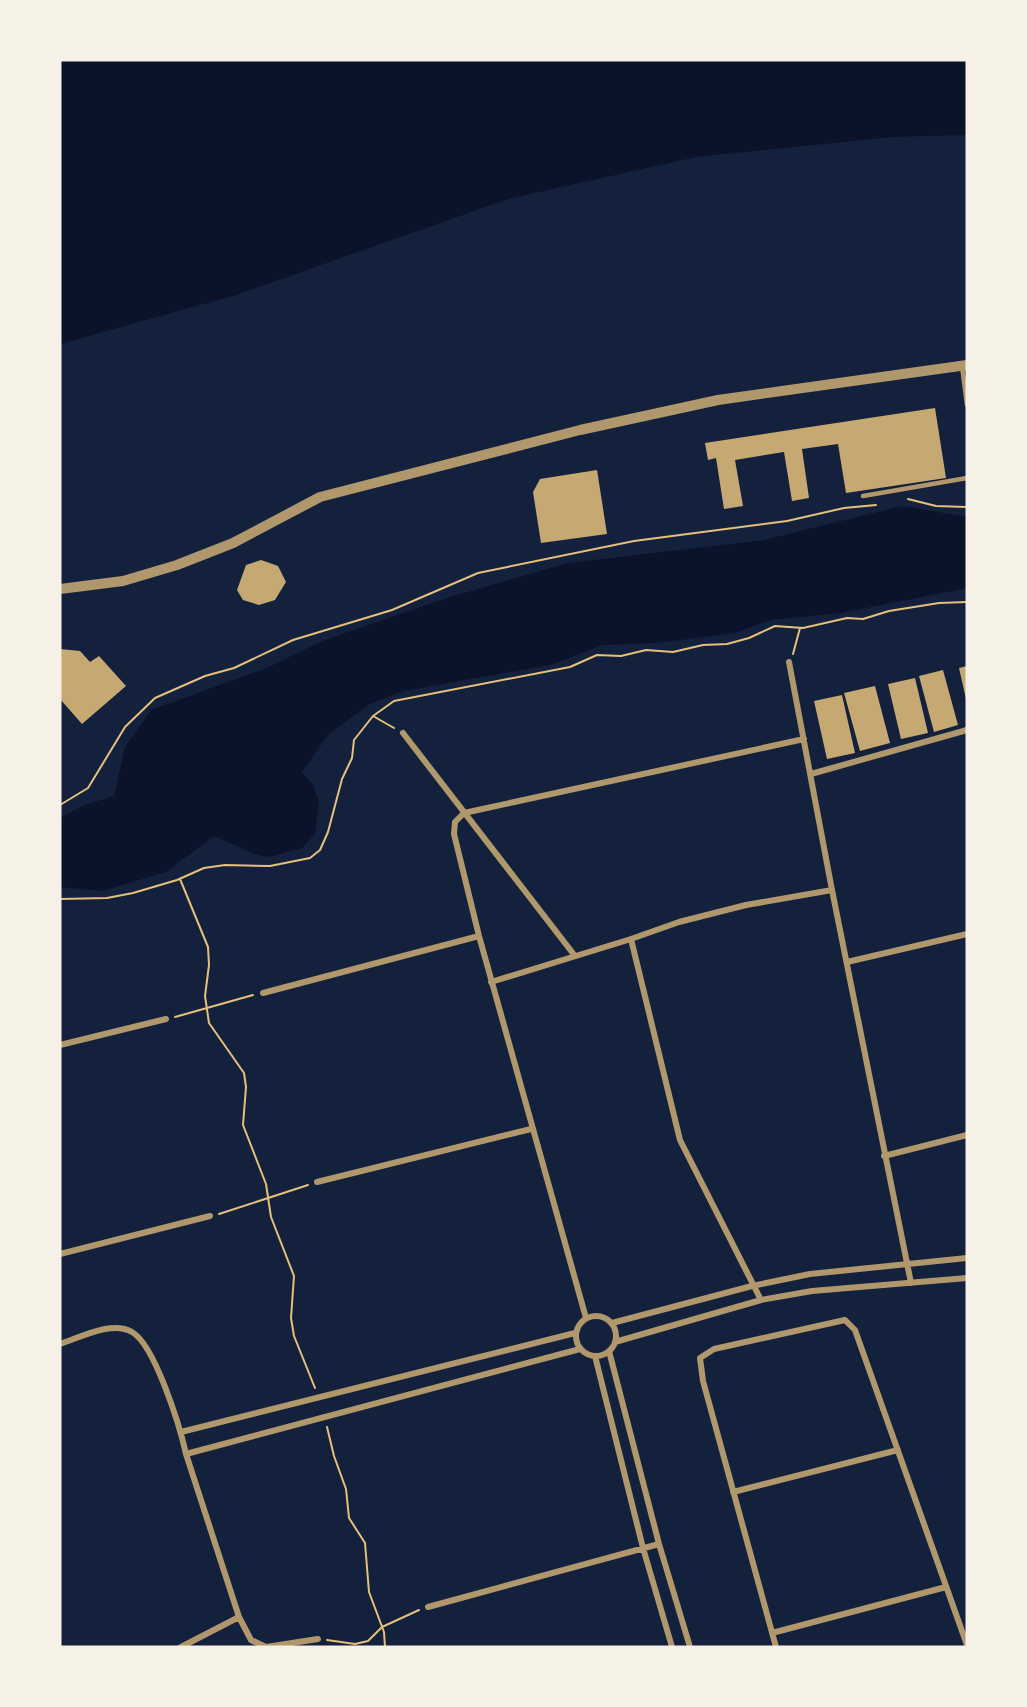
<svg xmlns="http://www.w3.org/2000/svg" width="1027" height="1707" viewBox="0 0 1027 1707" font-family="Cabin,sans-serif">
<rect width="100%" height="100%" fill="#14213d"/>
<path fill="#0b132b" d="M 60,60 L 967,60 L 967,135 L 893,137 L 696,157 L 508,199 L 236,295 L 60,344 Z
M 902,506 L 967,517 L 967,588 L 841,613 L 771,620 L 735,633 L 657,643 L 603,645 L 550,665 L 403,691 L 370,704 L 328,735 L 302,772 L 312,783 L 319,801 L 315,834 L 302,848 L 269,857 L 254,854 L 214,836 L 166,872 L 102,891 L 60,887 L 60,818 L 84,805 L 114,796 L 125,747 L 151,710 L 269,667 L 322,641 L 450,597 L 568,563 L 764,540 Z"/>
<path fill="#c6a872" d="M 935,408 L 946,478 L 846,493 L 838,444 L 802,449 L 809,498 L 792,501 L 784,452 L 735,460 L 743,506 L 724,509 L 716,458 L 708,460 L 705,443 Z
M 597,470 L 607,534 L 541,543 L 533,492 L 540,479 Z
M 261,560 L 278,566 L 286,582 L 275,600 L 259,605 L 243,600 L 237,590 L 246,565 Z
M 60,649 L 80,651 L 90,662 L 99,656 L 126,686 L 82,724 L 60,699 Z
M 967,666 L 967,699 L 966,699 L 959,668 Z
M 943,670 L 958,725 L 934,732 L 919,676 Z
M 915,678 L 928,733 L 901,739 L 888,684 Z
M 875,686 L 890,743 L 860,751 L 844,693 Z
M 842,695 L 855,753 L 827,759 L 814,701 Z"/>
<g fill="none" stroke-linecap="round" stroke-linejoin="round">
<path stroke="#e5c07b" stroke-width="2" d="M 908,499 L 936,506 L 967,507
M 793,654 L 800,628
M 373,716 L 394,728
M 60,805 L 88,788 L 125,727 L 155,698 L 205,676 L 234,668 L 293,640 L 392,610 L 478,573 L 634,541 L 787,521 L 844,508 L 876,505
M 180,879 L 208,947 L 209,965 L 205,996 L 209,1023 L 244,1073 L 246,1087 L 243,1125 L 266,1184 L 271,1217 L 294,1276 L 291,1318 L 294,1336 L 315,1388
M 60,899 L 107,898 L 133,893 L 177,880 L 204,868 L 225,865 L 270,866 L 310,858 L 320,850 L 328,832 L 342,779 L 352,758 L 354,740 L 373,716 L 394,701 L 570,667 L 597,655 L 621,656 L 646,650 L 673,652 L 703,645 L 727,644 L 749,638 L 775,626 L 803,628 L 847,618 L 863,619 L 889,611 L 939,603 L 967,602
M 175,1017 L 253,995
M 219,1214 L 308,1185
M 327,1427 L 334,1456 L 346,1489 L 349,1518 L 365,1543 L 369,1592 L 384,1632 L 385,1647
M 327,1640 L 355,1644 L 368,1641 L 382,1627 L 419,1610"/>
<path stroke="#b1986c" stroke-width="4.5" d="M 962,366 L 967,405
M 863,496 L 967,478"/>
<path stroke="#b1986c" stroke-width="6" d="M 789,662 L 832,890 L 911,1283
M 403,733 L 575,956
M 811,774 L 967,730
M 464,813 L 455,822 L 454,834 L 479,936 L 586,1318
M 464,813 L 804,739
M 631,939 L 680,1140 L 761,1300
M 847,962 L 967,934
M 491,982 L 631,939 L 679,922 L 746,905 L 832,890
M 263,993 L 479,936
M 60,1045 L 166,1019
M 884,1156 L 967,1135
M 317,1182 L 531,1129
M 60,1254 L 210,1216
M576 1336a20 20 0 1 1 40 0a20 20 0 1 1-40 0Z
M 612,1323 L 752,1286 L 810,1274 L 967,1258
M 615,1342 L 761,1300 L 812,1291 L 967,1278
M 60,1344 C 79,1338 112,1320 132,1332 C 155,1345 180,1427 186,1454 L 239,1617 L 181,1647
M 609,1351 L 659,1544 L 690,1647
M 595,1356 L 643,1548 L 672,1647
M 181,1432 L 575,1333
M 186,1454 L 580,1349
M 733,1492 L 898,1450
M 428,1607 L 659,1544
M 239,1617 L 251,1640 L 266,1647 L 318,1639
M 772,1633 L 946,1587
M 776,1647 L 703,1381 L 700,1358 L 714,1349 L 845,1320 L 855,1330 L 967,1645"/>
<path stroke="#b1986c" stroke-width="10" d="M 60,589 L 123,581 L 177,565 L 233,543 L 320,497 L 580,430 L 718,400 L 967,365"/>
</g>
<rect width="1027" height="1707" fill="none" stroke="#f6f1e7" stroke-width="123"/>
</svg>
